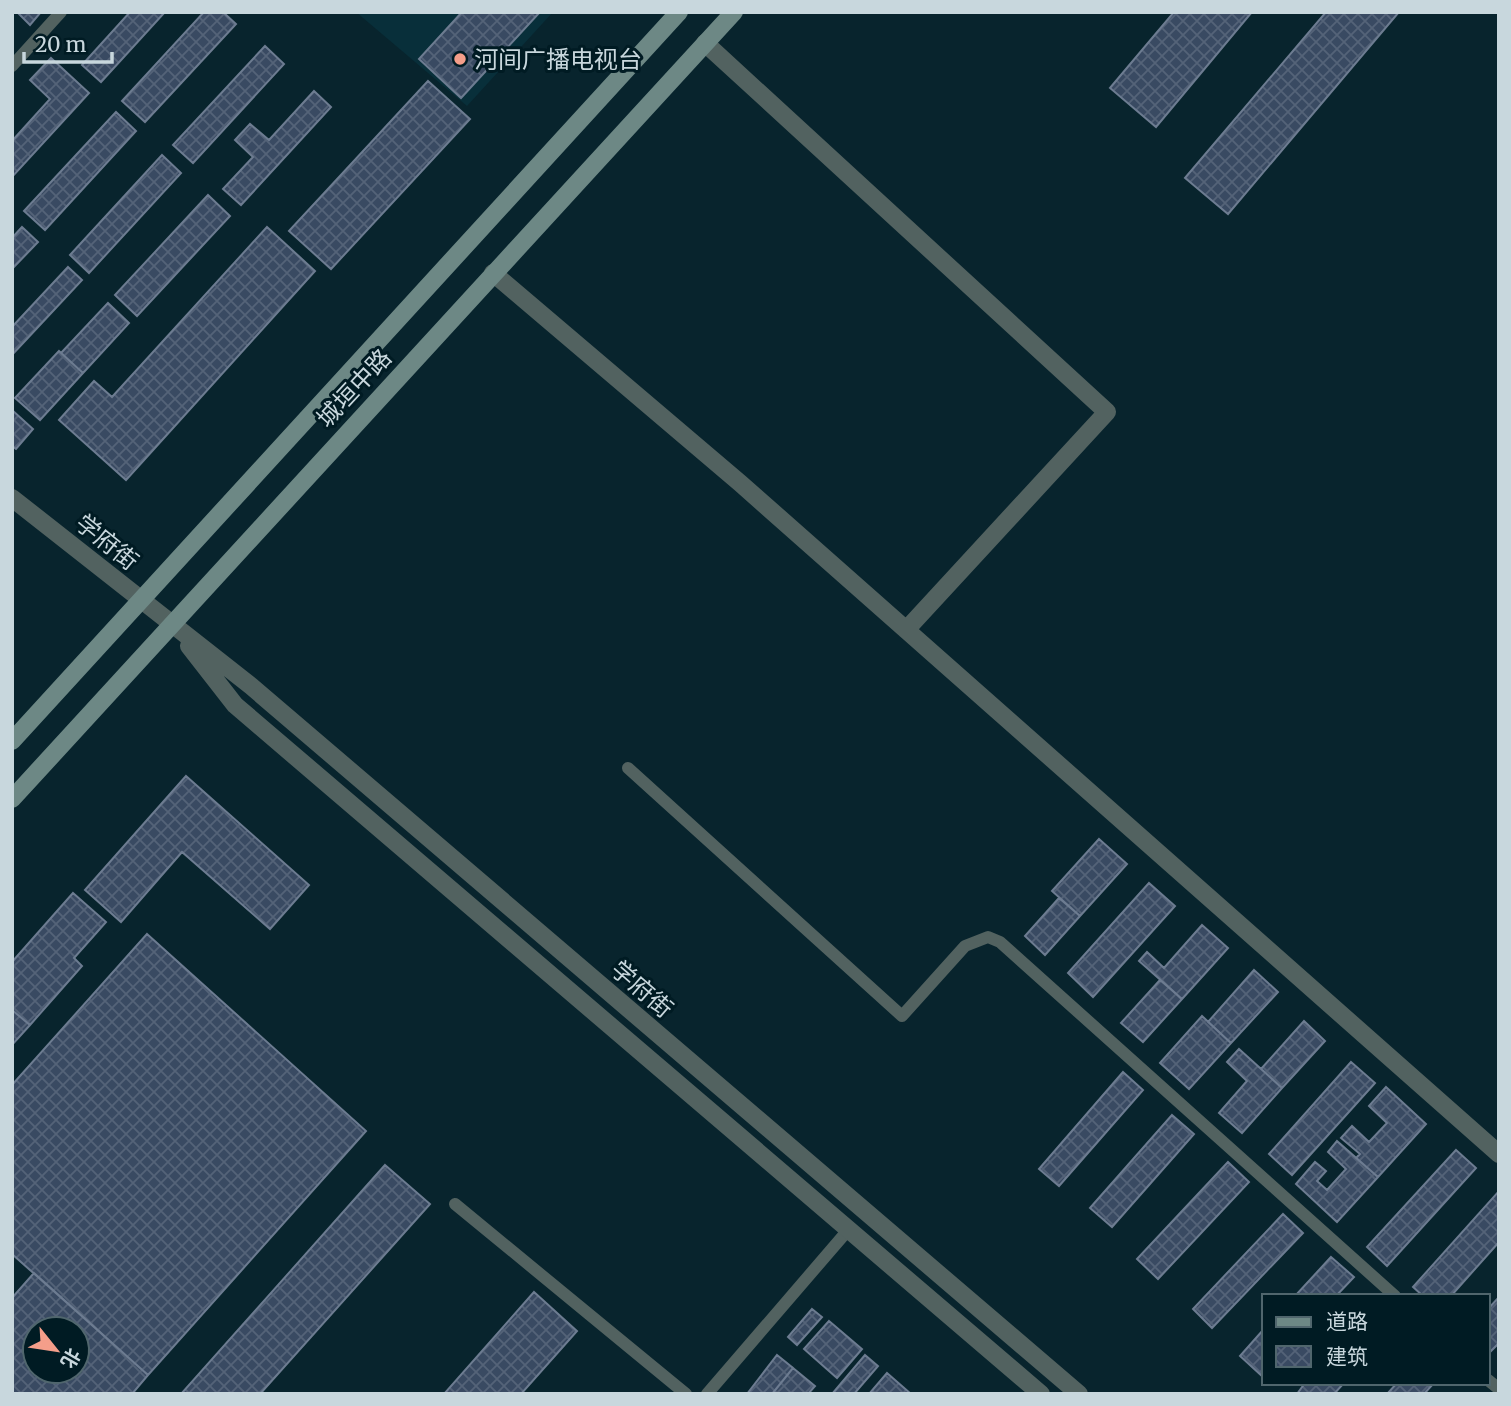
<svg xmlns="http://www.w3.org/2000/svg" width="1511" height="1406" viewBox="0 0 1511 1406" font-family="Merriweather,'Noto Sans SC',serif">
<defs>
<pattern id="building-cross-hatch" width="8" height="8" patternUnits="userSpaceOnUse" patternTransform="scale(1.75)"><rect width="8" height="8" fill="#394a62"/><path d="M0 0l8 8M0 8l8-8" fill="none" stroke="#546378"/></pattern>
</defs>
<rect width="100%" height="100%" fill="#08242d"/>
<path fill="#082f3a" d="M 356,12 L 553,12 L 467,106 Z"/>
<path fill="url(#building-cross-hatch)" stroke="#6d7c91" stroke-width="2" fill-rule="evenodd" d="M 17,12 L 41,12 L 30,25 Z
M 130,12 L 165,12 L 101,82 L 82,65 Z
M 204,12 L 223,12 L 236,24 L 145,122 L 122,101 Z
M 462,12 L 540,12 L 461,98 L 419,59 Z
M 1174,12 L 1252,12 L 1156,127 L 1110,88 Z
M 1326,12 L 1399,12 L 1228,214 L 1185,178 Z
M 265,46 L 284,64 L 193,163 L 173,145 Z
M 51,58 L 89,93 L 12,177 L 12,141 L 50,99 L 30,80 Z
M 428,81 L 470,119 L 331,269 L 289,231 Z
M 314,91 L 331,107 L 241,205 L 223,189 L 253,157 L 235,140 L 250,124 L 269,140 Z
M 116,112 L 136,131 L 45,230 L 24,211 Z
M 162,155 L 181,173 L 89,273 L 70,255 Z
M 208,195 L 230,216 L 137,316 L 115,295 Z
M 22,227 L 38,242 L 12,269 L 12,238 Z
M 267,227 L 315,271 L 126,480 L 59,420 L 94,381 L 112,397 Z
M 68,267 L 82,280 L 12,355 L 12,327 Z
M 108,303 L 129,323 L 83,373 L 61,353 Z
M 59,351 L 83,373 L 40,420 L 15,398 Z
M 12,410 L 33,429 L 16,449 L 12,446 Z
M 186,776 L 309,885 L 270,929 L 182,852 L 121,922 L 85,890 Z
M 1099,839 L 1127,864 L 1080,916 L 1052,891 Z
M 1149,883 L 1175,906 L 1093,997 L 1068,973 Z
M 73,893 L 106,922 L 74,958 L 82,966 L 30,1025 L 12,1010 L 12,962 Z
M 1059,898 L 1080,916 L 1045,955 L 1025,936 Z
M 1202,925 L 1228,948 L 1182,999 L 1139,961 L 1147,952 L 1164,968 Z
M 147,934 L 366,1131 L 148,1375 L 12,1254 L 12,1085 Z
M 1254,970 L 1278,992 L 1231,1043 L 1208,1022 Z
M 1160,980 L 1182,999 L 1143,1042 L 1121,1023 Z
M 12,1010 L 30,1025 L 12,1045 Z
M 1202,1016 L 1231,1043 L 1189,1089 L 1160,1063 Z
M 1304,1021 L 1325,1041 L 1282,1088 L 1261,1069 Z
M 1239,1049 L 1282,1088 L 1242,1133 L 1219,1113 L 1247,1081 L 1227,1062 Z
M 1351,1062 L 1375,1083 L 1292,1175 L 1269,1154 Z
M 1123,1072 L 1143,1090 L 1059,1186 L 1039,1169 Z
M 1386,1087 L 1426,1124 L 1378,1177 L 1356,1158 L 1360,1154 L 1341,1138 L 1352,1126 L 1369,1142 L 1387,1123 L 1369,1106 Z
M 1172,1115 L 1194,1134 L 1112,1227 L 1090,1208 Z
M 1337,1141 L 1378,1177 L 1337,1222 L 1296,1184 L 1315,1162 L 1326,1171 L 1317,1181 L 1327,1190 L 1346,1169 L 1328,1152 Z
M 1456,1150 L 1476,1168 L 1387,1266 L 1367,1247 Z
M 1228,1162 L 1249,1182 L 1158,1279 L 1137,1259 Z
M 385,1165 L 430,1204 L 260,1394 L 181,1394 Z
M 1499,1191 L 1499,1242 L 1451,1296 L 1423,1296 L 1413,1287 Z
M 1283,1214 L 1303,1233 L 1212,1328 L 1193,1309 Z
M 1331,1257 L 1354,1277 L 1336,1296 L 1295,1296 Z
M 34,1273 L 148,1375 L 132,1394 L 12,1394 L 12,1298 ZM 35,1329 L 77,1329 L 77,1371 L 35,1371 Z
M 534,1292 L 577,1331 L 521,1394 L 444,1394 Z
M 1499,1297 L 1499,1343 L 1488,1354 L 1488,1309 Z
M 812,1309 L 822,1317 L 797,1345 L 788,1337 Z
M 829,1321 L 862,1349 L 837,1378 L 804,1349 Z
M 1264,1329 L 1264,1374 L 1262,1376 L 1240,1356 Z
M 777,1355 L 793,1368 L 772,1394 L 747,1394 Z
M 865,1355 L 878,1366 L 854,1394 L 832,1394 Z
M 793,1368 L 815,1386 L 808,1394 L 772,1394 Z
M 887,1373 L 911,1394 L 869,1394 Z
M 1305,1383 L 1344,1383 L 1334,1394 L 1297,1394 Z
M 1397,1383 L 1434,1383 L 1424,1394 L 1387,1394 Z"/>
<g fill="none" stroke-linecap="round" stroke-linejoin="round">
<path stroke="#526260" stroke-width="12" d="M 12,66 L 61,12
M 628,768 L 902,1016 L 965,946 L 988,937 L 1000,942 L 1395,1296
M 455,1204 L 686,1394
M 1488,1380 L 1499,1389
M 707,1394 L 849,1229"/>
<path stroke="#526260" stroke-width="18" d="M 705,43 L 1107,412 L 906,630
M 493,273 L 740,483 L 1499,1154"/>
<path stroke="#526260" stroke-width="18" d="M 12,498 L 251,686 L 1079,1394
M 189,646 L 235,705 L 1041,1394"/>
<path stroke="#6d8885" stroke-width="18" d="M 12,741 L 679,12
M 12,799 L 734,12"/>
</g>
<circle fill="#f49e8a" stroke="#001b23" stroke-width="2.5" cx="460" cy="59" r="7"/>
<g text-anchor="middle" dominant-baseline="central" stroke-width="6" stroke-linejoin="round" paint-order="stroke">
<g font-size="24" fill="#c8d7dd" stroke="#001b23" text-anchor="start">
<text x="474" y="59">河间广播电视台</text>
</g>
<g font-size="24" fill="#c8d7dd" stroke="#001b23">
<text transform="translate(354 388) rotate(-47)">城垣中路</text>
<text transform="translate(107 542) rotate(39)">学府街</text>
<text transform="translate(642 989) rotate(41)">学府街</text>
</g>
</g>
<rect width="1511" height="1406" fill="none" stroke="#c8d7dd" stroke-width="28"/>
<rect x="1262" y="1294" width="228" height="91" fill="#001b23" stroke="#50666d" stroke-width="2"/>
<rect x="1276" y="1317" width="35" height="10" fill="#6d8885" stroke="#50666d" stroke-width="2"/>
<text x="1326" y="1329" font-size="21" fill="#c8d7dd">道路</text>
<rect x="1276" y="1346" width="35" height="21" fill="url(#building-cross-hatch)" stroke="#50666d" stroke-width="2"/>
<text x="1326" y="1364" font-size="21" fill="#c8d7dd">建筑</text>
<g transform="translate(56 1350) rotate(120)"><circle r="33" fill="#001b23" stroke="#50666d" stroke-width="2"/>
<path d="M0-5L12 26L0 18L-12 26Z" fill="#f49e8a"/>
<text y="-10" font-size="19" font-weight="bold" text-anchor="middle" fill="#c8d7dd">北</text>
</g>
<path d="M24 52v10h88v-10" fill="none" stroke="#c8d7dd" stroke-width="3.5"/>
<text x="35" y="52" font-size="21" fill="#c8d7dd" stroke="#001b23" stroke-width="5" paint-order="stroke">20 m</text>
</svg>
